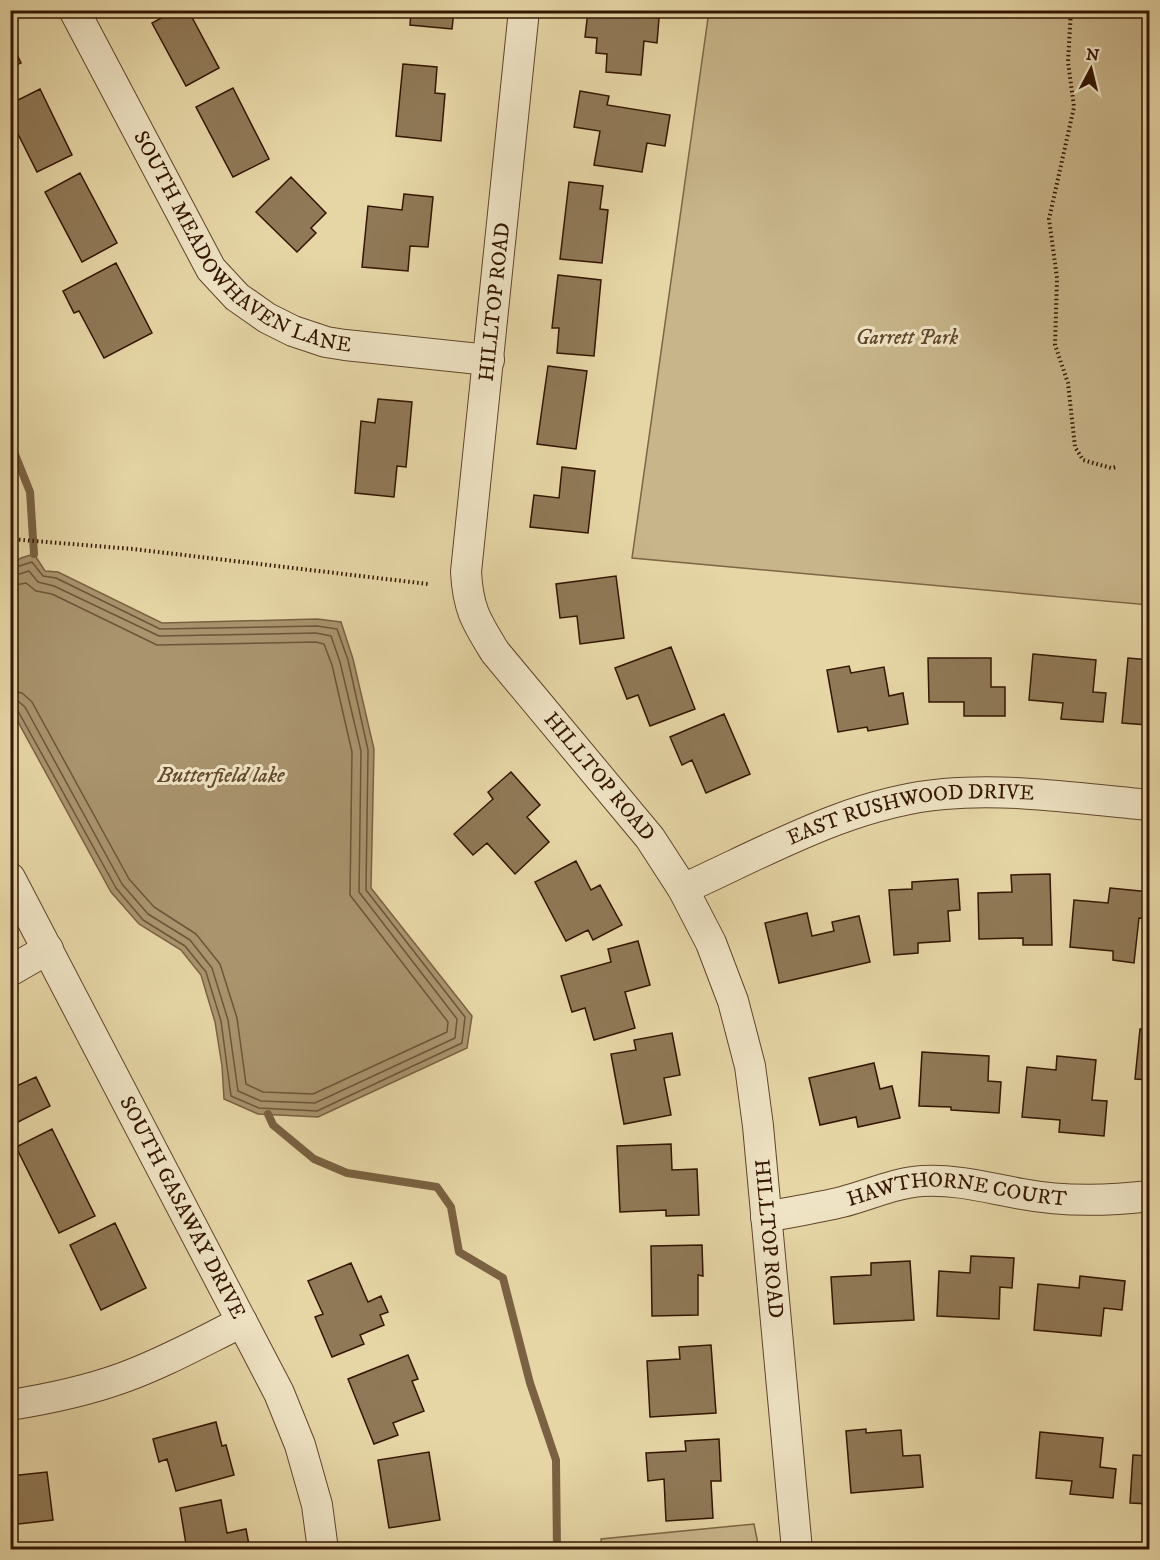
<svg xmlns="http://www.w3.org/2000/svg" width="1160" height="1560" viewBox="0 0 1160 1560" font-family="'IM FELL DW Pica',serif">
<rect width="100%" height="100%" fill="#e6d6a6"/>
<filter id="stains"><feTurbulence type="fractalNoise" baseFrequency=".00333" numOctaves="4"/><feColorMatrix values="0 0 0 0 .2 0 0 0 0 .09 0 0 0 0 .02 0 0 0 .5 -.17"/></filter>
<radialGradient id="worn" r=".72"><stop offset=".6" stop-color="#630" stop-opacity="0"/><stop offset="1" stop-color="#630" stop-opacity=".3"/></radialGradient>
<path fill="#c8b58a" stroke="#7e6546" stroke-width="1.5" d="M 709,11 L 1149,11 L 1149,605 L 632,558 Z
M 754,1524 L 759,1549 L 602,1549 L 601,1539 Z"/>
<path fill="#a9946e" stroke="#7a6142" stroke-width="1.5" d="M 34,554 L 45,571 L 58,572 L 162,623 L 317,619 L 341,622 L 353,659 L 374,749 L 371,888 L 472,1016 L 467,1048 L 318,1117 L 258,1114 L 224,1099 L 222,1066 L 215,1022 L 201,975 L 181,950 L 139,924 L 111,892 L 11,709 L 11,565 L 21,558 Z"/>
<g fill="none" stroke-linecap="round" stroke-linejoin="round">
<path stroke="#6e5438" stroke-width="1.5" d="M 10,569 L 32,562 L 43,576 L 56,578 L 160,629 L 317,626 L 337,629 L 348,660 L 368,750 L 366,890 L 465,1017 L 462,1043 L 317,1111 L 259,1108 L 231,1096 L 221,1021 L 206,972 L 185,946 L 143,920 L 116,888 L 18,711 L 10,707
M 10,577 L 29,571 L 38,582 L 54,586 L 159,636 L 316,633 L 331,636 L 340,662 L 361,751 L 359,892 L 457,1019 L 455,1038 L 315,1103 L 261,1101 L 238,1091 L 228,1020 L 212,968 L 190,940 L 148,914 L 122,884 L 25,707 L 18,701 L 10,700
M 10,586 L 26,583 L 36,591 L 52,594 L 157,645 L 316,642 L 324,644 L 332,665 L 352,752 L 350,895 L 448,1022 L 447,1032 L 313,1094 L 263,1092 L 246,1084 L 237,1018 L 220,964 L 196,934 L 154,907 L 129,879 L 32,702 L 22,693 L 10,691"/>
<path stroke="#7a6142" stroke-width="8" d="M 10,442 L 30,492 L 34,554
M 268,1114 L 273,1125 L 314,1159 L 347,1173 L 437,1187 L 451,1207 L 459,1252 L 503,1278 L 530,1383 L 556,1460 L 557,1550"/>
</g>
<path fill="#907957" stroke="#331501" stroke-width="1.5" d="M 176,10 L 188,10 L 219,68 L 186,86 L 152,23 Z
M 411,10 L 454,10 L 452,29 L 410,25 Z
M 588,11 L 659,18 L 657,43 L 644,41 L 641,75 L 606,72 L 607,54 L 596,53 L 597,38 L 585,37 Z
M 10,40 L 21,63 L 10,68 Z
M 403,64 L 437,67 L 435,93 L 445,94 L 441,141 L 396,136 Z
M 233,88 L 269,159 L 233,177 L 196,107 Z
M 40,89 L 72,155 L 37,172 L 10,118 L 10,104 Z
M 580,91 L 609,96 L 607,105 L 670,115 L 665,146 L 647,143 L 642,172 L 594,165 L 600,131 L 574,127 Z
M 80,173 L 117,243 L 82,262 L 45,192 Z
M 291,177 L 326,213 L 311,228 L 316,233 L 297,252 L 256,212 Z
M 569,182 L 603,186 L 600,209 L 608,210 L 602,263 L 560,259 Z
M 404,194 L 433,197 L 428,247 L 410,246 L 408,271 L 362,267 L 368,206 L 402,210 Z
M 116,263 L 152,333 L 104,358 L 79,311 L 74,313 L 63,291 Z
M 558,275 L 601,280 L 594,356 L 557,353 L 559,328 L 552,328 Z
M 548,366 L 587,371 L 576,449 L 537,444 Z
M 378,399 L 412,402 L 406,467 L 397,466 L 394,497 L 355,493 L 361,421 L 375,423 Z
M 562,467 L 595,471 L 588,533 L 530,527 L 534,495 L 559,498 Z
M 616,576 L 624,638 L 580,644 L 577,616 L 560,618 L 556,584 Z
M 671,647 L 695,709 L 650,726 L 638,695 L 627,699 L 615,668 Z
M 1033,654 L 1096,660 L 1093,692 L 1106,693 L 1103,722 L 1061,719 L 1063,703 L 1029,700 Z
M 928,658 L 991,658 L 991,687 L 1005,687 L 1005,716 L 964,716 L 964,702 L 929,702 Z
M 1128,658 L 1150,660 L 1150,729 L 1148,725 L 1122,723 Z
M 849,666 L 851,673 L 884,667 L 889,696 L 903,693 L 908,724 L 868,731 L 867,727 L 838,732 L 827,670 Z
M 724,714 L 750,774 L 706,793 L 692,760 L 682,765 L 670,737 Z
M 511,772 L 540,805 L 527,817 L 549,842 L 515,874 L 487,843 L 473,855 L 454,834 L 493,799 L 488,792 Z
M 576,861 L 591,890 L 600,885 L 622,925 L 593,940 L 588,930 L 566,941 L 535,882 Z
M 1050,874 L 1052,945 L 1023,945 L 1023,938 L 979,939 L 978,893 L 1012,892 L 1011,875 Z
M 958,879 L 960,910 L 948,911 L 950,941 L 918,943 L 918,953 L 894,955 L 889,890 L 912,889 L 912,882 Z
M 1110,888 L 1150,892 L 1150,919 L 1139,918 L 1134,963 L 1113,960 L 1113,951 L 1070,947 L 1074,900 L 1108,903 Z
M 807,913 L 812,936 L 834,931 L 832,922 L 859,916 L 870,962 L 779,983 L 765,923 Z
M 638,941 L 650,985 L 625,992 L 635,1028 L 594,1040 L 585,1008 L 572,1012 L 561,976 L 611,962 L 608,949 Z
M 1140,1029 L 1150,1030 L 1150,1080 L 1135,1079 Z
M 672,1033 L 680,1075 L 664,1078 L 671,1115 L 624,1124 L 611,1054 L 636,1050 L 634,1040 Z
M 922,1052 L 989,1056 L 988,1081 L 1001,1082 L 999,1113 L 951,1110 L 951,1107 L 919,1106 Z
M 1057,1056 L 1096,1060 L 1092,1100 L 1107,1101 L 1104,1136 L 1059,1132 L 1060,1120 L 1022,1117 L 1027,1067 L 1056,1070 Z
M 874,1063 L 880,1089 L 892,1086 L 900,1118 L 858,1127 L 856,1117 L 820,1125 L 809,1078 Z
M 36,1077 L 50,1106 L 10,1126 L 10,1089 Z
M 52,1129 L 95,1216 L 59,1233 L 16,1147 Z
M 671,1144 L 672,1170 L 697,1169 L 699,1215 L 666,1216 L 666,1210 L 620,1212 L 617,1146 Z
M 115,1223 L 146,1288 L 101,1310 L 70,1245 Z
M 702,1245 L 703,1276 L 698,1275 L 698,1315 L 652,1316 L 651,1246 Z
M 971,1256 L 1014,1258 L 1012,1288 L 1000,1287 L 999,1319 L 937,1316 L 939,1271 L 970,1273 Z
M 910,1261 L 914,1320 L 834,1324 L 831,1277 L 871,1275 L 871,1263 Z
M 351,1263 L 368,1302 L 381,1296 L 388,1312 L 380,1315 L 384,1325 L 360,1335 L 364,1344 L 332,1357 L 315,1317 L 323,1314 L 308,1281 Z
M 1080,1276 L 1125,1281 L 1122,1310 L 1104,1308 L 1101,1336 L 1034,1330 L 1038,1284 L 1079,1288 Z
M 711,1345 L 716,1413 L 650,1417 L 647,1361 L 680,1359 L 679,1347 Z
M 408,1355 L 418,1379 L 412,1381 L 424,1411 L 393,1423 L 398,1435 L 374,1444 L 348,1379 Z
M 216,1422 L 222,1446 L 226,1445 L 234,1475 L 176,1491 L 167,1459 L 159,1462 L 153,1439 Z
M 866,1429 L 866,1433 L 901,1430 L 903,1456 L 920,1455 L 923,1487 L 851,1493 L 846,1431 Z
M 1040,1432 L 1103,1438 L 1100,1467 L 1116,1469 L 1113,1498 L 1070,1494 L 1072,1481 L 1036,1478 Z
M 719,1439 L 721,1481 L 711,1481 L 713,1518 L 666,1521 L 664,1479 L 648,1481 L 646,1453 L 686,1451 L 685,1441 Z
M 429,1452 L 440,1520 L 389,1528 L 378,1460 Z
M 1133,1455 L 1150,1456 L 1150,1504 L 1130,1503 Z
M 47,1472 L 53,1520 L 10,1525 L 10,1476 Z
M 221,1500 L 227,1533 L 246,1529 L 250,1550 L 187,1550 L 180,1508 Z"/>
<g fill="none" stroke-linecap="round" stroke-linejoin="round">
<defs>
<g id="minor">
<path id="s1" d="M 74,10 L 211,269 L 237,297 L 267,318 L 293,331 L 326,342 L 345,345 L 489,360"/>
<path id="s2" d="M 524,10 L 466,572 C 468,609 476,621 495,652 L 650,838 L 683,889 L 711,943 L 733,1001 L 750,1066 L 758,1126 L 797,1550"/>
<path id="s3" d="M 10,878 L 279,1393 L 300,1445 L 317,1505 L 323,1550"/>
<path id="s4" d="M 683,889 C 767,851 851,802 944,794 C 1012,788 1082,799 1150,805"/>
<path d="M 10,971 L 48,949"/>
<path id="s5" d="M 766,1217 C 791,1212 817,1208 842,1202 C 869,1195 894,1183 922,1181 C 957,1179 988,1188 1022,1194 C 1064,1202 1107,1201 1150,1196"/>
<path d="M 10,1405 C 48,1399 86,1391 122,1378 C 164,1363 203,1341 242,1322"/>
</g>
</defs>
<use href="#minor" stroke="#60452a" stroke-width="32"/>
<path stroke="#331501" stroke-width="4" stroke-dasharray="1.5 3" stroke-linecap="butt" d="M 1071,10 L 1068,62 L 1074,107 L 1049,219 L 1057,278 L 1055,345 L 1068,383 L 1075,447 L 1083,460 L 1111,468 L 1116,467
M 10,539 L 133,549 L 428,584"/>
<use href="#minor" stroke="#efe4c5" stroke-width="30"/>
</g>
<g text-anchor="middle" dominant-baseline="central" stroke-width="6" stroke-linejoin="round" paint-order="stroke">
<g font-size="21" fill="#331501" stroke="#efe4c5">
<text stroke="none"><textPath href="#s1" startOffset="298">SOUTH MEADOWHAVEN LANE</textPath></text>
<text transform="translate(495 302) rotate(-84)">HILLTOP ROAD</text>
<text stroke="none"><textPath href="#s2" startOffset="814">HILLTOP ROAD</textPath></text>
<text stroke="none"><textPath href="#s4" startOffset="243">EAST RUSHWOOD DRIVE</textPath></text>
<text stroke="none"><textPath href="#s5" startOffset="195">HAWTHORNE COURT</textPath></text>
<text stroke="none"><textPath href="#s3" startOffset="372">SOUTH GASAWAY DRIVE</textPath></text>
<text stroke="none"><textPath href="#s2" startOffset="1318">HILLTOP ROAD</textPath></text>
</g>
<g font-size="21" font-style="italic" fill="#60452a" stroke="#efe4c5">
<text x="907" y="338">Garrett Park</text>
</g>
<g font-size="22" font-style="italic" fill="#62482d" stroke="#efe4c5">
<text x="221" y="775">Butterfield lake</text>
</g>
</g>
<rect width="1160" height="1560" fill="none" stroke="#e6d6a6" stroke-width="36"/>
<rect x="12" y="12" width="1136" height="1536" fill="none" stroke="#331501" stroke-width="3"/>
<rect x="18" y="18" width="1124" height="1524" fill="none" stroke="#331501" stroke-width="1.5"/>
<g transform="translate(1091 69) rotate(7)" stroke="#efe4c5" stroke-width="4.5" paint-order="stroke">
<path d="M0-4.5L10 22L0 15L-10 22Z" fill="#331501"/>
<text y="-9" font-size="16" font-weight="bold" text-anchor="middle" fill="#331501">N</text>
</g>
<rect width="100%" height="100%" filter="url(#stains)"/>
<rect width="100%" height="100%" fill="url(#worn)"/>
</svg>
